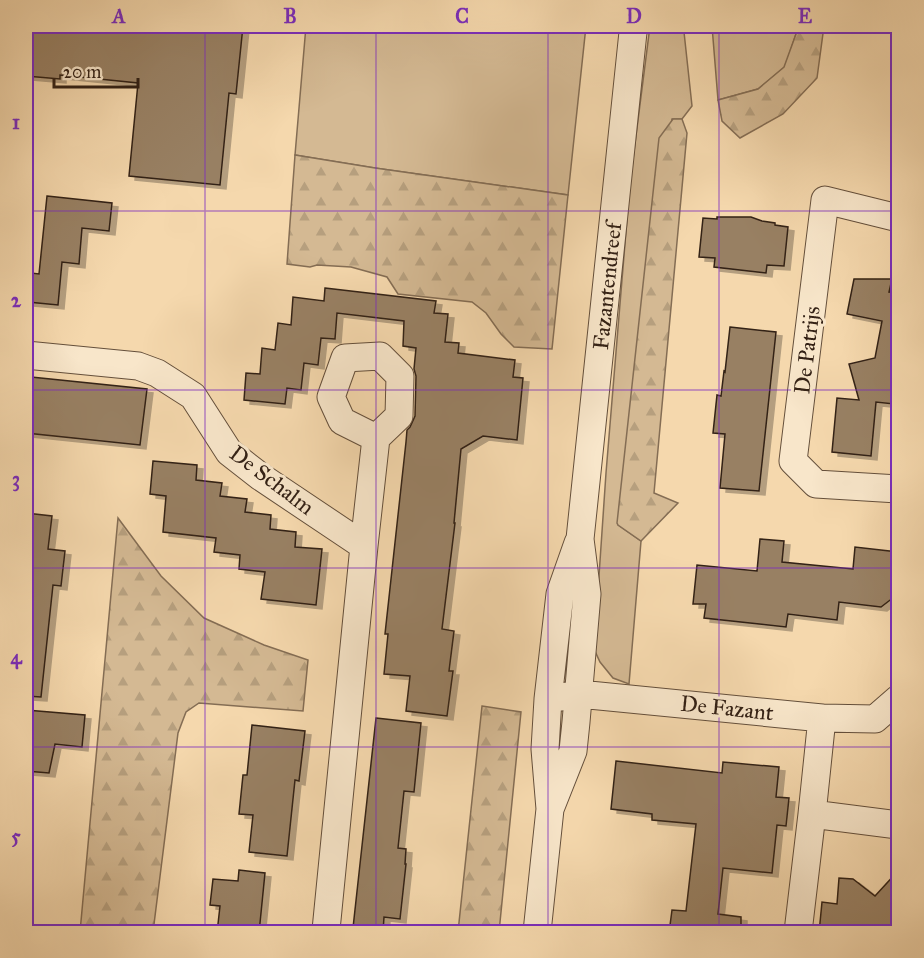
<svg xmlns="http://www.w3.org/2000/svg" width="924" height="958" viewBox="0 0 924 958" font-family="'IM FELL Great Primer',serif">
<defs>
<pattern id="forest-firs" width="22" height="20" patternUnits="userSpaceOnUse" patternTransform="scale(1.5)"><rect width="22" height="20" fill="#d4b993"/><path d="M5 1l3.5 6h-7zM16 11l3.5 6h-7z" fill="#b69f7e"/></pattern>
<filter id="shadow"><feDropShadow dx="6" dy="4" stdDeviation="0" flood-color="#0004"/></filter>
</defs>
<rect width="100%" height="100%" fill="#f5d8ad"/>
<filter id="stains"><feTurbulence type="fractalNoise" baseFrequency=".00333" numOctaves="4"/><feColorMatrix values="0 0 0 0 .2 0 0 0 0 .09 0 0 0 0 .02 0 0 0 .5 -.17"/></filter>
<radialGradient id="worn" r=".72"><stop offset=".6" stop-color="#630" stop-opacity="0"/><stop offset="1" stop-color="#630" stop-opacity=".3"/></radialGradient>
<path fill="#d4b993" stroke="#846d54" stroke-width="1.5" d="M 306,26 L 586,26 L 568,195 L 375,168 L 295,155 Z
M 650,26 L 678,26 L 684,32 L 692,106 L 682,119 L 672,119 L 618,525 L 641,541 L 629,684 L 613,678 L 600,662 L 594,649 L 606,473 L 630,183 Z
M 712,26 L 798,26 L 796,34 L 785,67 L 758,89 L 718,100 Z"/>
<path fill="url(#forest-firs)" stroke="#846d54" stroke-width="1.5" d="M 798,26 L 824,26 L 817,78 L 783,114 L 740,138 L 722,121 L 718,100 L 758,89 L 784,67 L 796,34 Z
M 673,119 L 682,119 L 687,133 L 654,493 L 678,503 L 641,541 L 618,525 L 617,523 L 659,138 Z
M 295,155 L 375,168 L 568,195 L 552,349 L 514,347 L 501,334 L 486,313 L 472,302 L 398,294 L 387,277 L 351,267 L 317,265 L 310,267 L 287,264 Z
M 118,518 L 161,576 L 204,618 L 264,645 L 308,660 L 303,711 L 199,703 L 186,712 L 178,733 L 153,932 L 80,932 Z
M 482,706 L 521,712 L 499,932 L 458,932 Z"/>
<path fill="#988064" stroke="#332115" stroke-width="1.5" filter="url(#shadow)" d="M 26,26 L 243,26 L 236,94 L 229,93 L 220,185 L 129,176 L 138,83 L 60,75 L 60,79 L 26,76 Z
M 47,196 L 112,203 L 109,231 L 82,228 L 79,264 L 62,262 L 58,305 L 28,302 L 31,273 L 39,274 Z
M 717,217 L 751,217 L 762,221 L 775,223 L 775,225 L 788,227 L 784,266 L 767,265 L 766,273 L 714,267 L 715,258 L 699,257 L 703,218 L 717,219 Z
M 854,279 L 892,279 L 889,292 L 898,293 L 898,385 L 896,384 L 894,404 L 876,402 L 871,456 L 832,452 L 837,398 L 859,400 L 849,364 L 875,358 L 882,321 L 847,314 Z
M 325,288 L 436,301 L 434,313 L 448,314 L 445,342 L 459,343 L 458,353 L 515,360 L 513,377 L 523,378 L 517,440 L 483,436 L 461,449 L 454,523 L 455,523 L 442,629 L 454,631 L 449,671 L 453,671 L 447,716 L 406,711 L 410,676 L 384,674 L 388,634 L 385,634 L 406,442 L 407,430 L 410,427 L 415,416 L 416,376 L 414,369 L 416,348 L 403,346 L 404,321 L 337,313 L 335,339 L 321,338 L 318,365 L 304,363 L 301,390 L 287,388 L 285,404 L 244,400 L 246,373 L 260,374 L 262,348 L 275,350 L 278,323 L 291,325 L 293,297 L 324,301 Z
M 730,327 L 776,332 L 759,491 L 720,488 L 725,434 L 713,433 L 717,395 L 721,396 L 724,371 L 725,372 Z
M 31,377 L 147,389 L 140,445 L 26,433 L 26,390 L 29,390 Z
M 153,461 L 197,465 L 196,480 L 222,483 L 220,496 L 247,499 L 245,512 L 271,515 L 270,529 L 296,532 L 295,547 L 322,549 L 316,605 L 261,599 L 265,572 L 239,569 L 240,555 L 214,552 L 216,538 L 163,532 L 166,496 L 150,494 Z
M 26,513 L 52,516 L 48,549 L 65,551 L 61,586 L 53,585 L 41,697 L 26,696 Z
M 760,539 L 784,541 L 782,562 L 853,569 L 855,547 L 898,552 L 898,594 L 881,607 L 839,602 L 837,620 L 788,614 L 786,627 L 704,618 L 706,604 L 693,604 L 697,565 L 757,571 Z
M 26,710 L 85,715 L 82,747 L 55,744 L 49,773 L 26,771 Z
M 376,718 L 421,723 L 414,792 L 404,791 L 398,848 L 406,849 L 405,864 L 406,864 L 400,919 L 384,917 L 383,932 L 353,928 Z
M 252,725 L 305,731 L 299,781 L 295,780 L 287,856 L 249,852 L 253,815 L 239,814 L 243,775 L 247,775 Z
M 616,761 L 722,773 L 723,762 L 779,767 L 776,797 L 789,798 L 786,826 L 777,825 L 772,873 L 723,868 L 718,914 L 741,917 L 741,933 L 669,933 L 672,910 L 686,911 L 696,824 L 652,820 L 652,814 L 611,809 Z
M 239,870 L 265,873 L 259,933 L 217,933 L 220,906 L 210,905 L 213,879 L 238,881 Z
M 898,871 L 898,933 L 819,933 L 822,902 L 837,904 L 839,878 L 853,879 L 875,896 Z"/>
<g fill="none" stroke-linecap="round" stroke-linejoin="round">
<defs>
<path id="minor" d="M 898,218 L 825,200 L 793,461 L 816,484 L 898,489
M 26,355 L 138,366 L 157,373 L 193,396 L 229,452 L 261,477 L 364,546 L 326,930 L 324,932
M 364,546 L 376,438 L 399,416 L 400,376 L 380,356 L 345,358 L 331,397 L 342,421 L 376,438
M 561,697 L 579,694 L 822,718 L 875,719 L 898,699
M 822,718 L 812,814 L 898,825
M 550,809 L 573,751 L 576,722 L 587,594 L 580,539 L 633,32 L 635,26
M 537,932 L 550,809 L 545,749 L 548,699 L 560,594 L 578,543
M 798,932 L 812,814"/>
</defs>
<use href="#minor" stroke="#644f3b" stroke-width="29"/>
<use href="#minor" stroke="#f8e6ca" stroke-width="27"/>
</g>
<path fill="none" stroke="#7b2cbf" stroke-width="1.5" stroke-opacity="0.55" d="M 205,26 L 205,932M 376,26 L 376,932M 548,26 L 548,932M 719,26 L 719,932M 26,211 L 898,211M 26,390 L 898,390M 26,568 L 898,568M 26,747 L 898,747"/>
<g text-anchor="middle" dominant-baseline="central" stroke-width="6" stroke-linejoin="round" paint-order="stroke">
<g font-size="22" fill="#332115" stroke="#f8e6ca">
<text transform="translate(607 286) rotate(-84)">Fazantendreef</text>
<text transform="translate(807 350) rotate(-83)">De Patrijs</text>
<text transform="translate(272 480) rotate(37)">De Schalm</text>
<text transform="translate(727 708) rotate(6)">De Fazant</text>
</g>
</g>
<rect width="924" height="958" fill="none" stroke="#f5d8ad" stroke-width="66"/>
<path d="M54 78v9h84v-9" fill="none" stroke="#332115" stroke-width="3"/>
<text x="63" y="78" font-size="18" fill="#332115" stroke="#f8e6ca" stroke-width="4.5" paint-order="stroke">20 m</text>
<rect x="33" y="33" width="858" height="892" fill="none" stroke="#7b2cbf" stroke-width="2"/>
<g font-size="20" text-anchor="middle" font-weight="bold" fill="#7b2cbf">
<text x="119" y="23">A</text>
<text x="290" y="23">B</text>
<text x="462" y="23">C</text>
<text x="634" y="23">D</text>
<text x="805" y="23">E</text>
<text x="16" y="129">1</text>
<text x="16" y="307">2</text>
<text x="16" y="486">3</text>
<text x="16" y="664">4</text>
<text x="16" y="843">5</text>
</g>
<rect width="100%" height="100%" filter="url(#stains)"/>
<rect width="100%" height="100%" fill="url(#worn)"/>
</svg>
